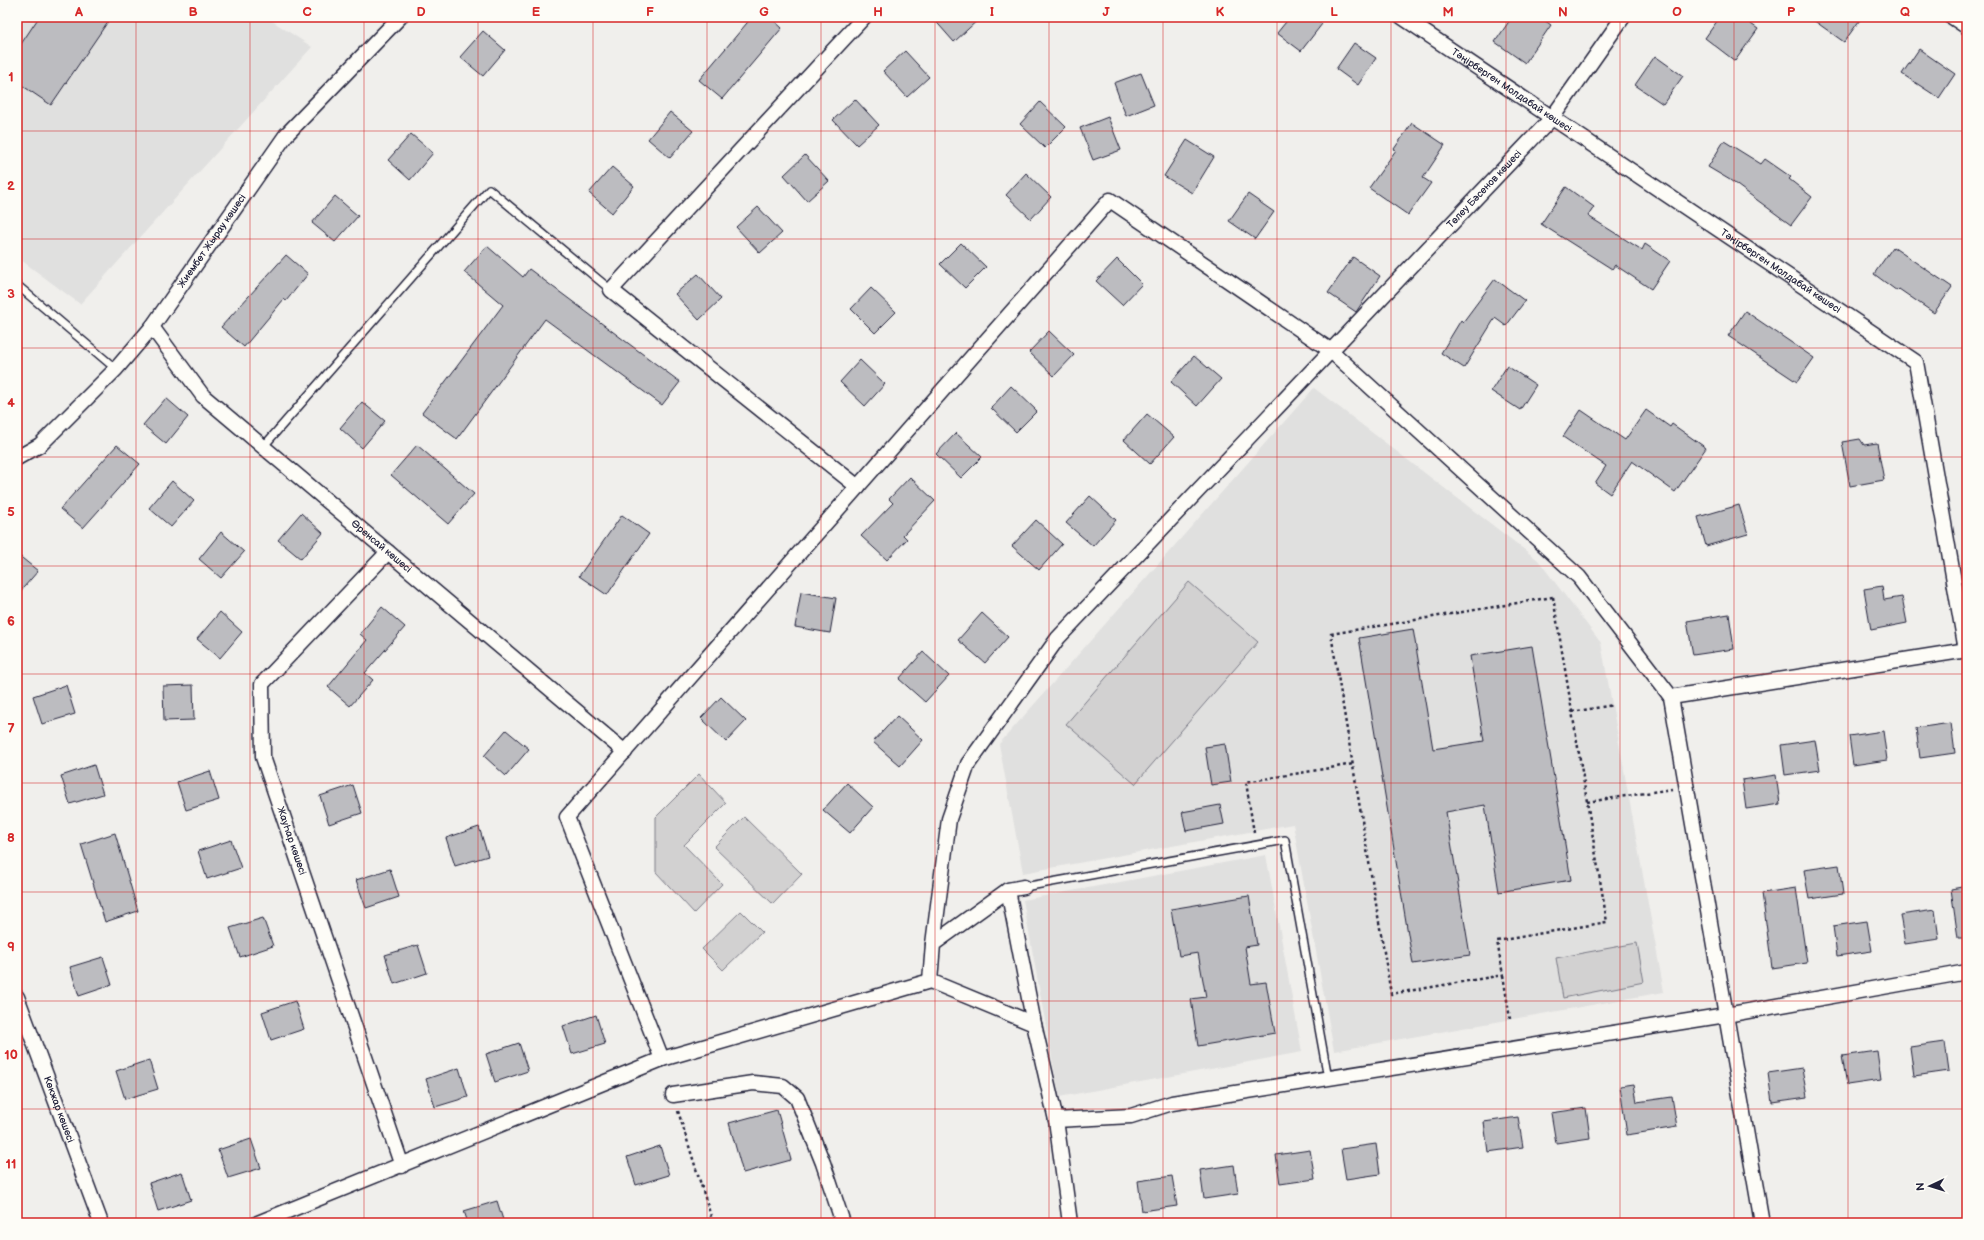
<svg xmlns="http://www.w3.org/2000/svg" width="1984" height="1240" viewBox="0 0 1984 1240" font-family="'Balsamiq Sans',sans-serif">
<rect width="100%" height="100%" fill="#f0efec"/>
<filter id="ink" filterUnits="userSpaceOnUse"><feTurbulence type="fractalNoise" baseFrequency=".025" numOctaves="2"/><feDisplacementMap in="SourceGraphic" scale="8" xChannelSelector="R" yChannelSelector="G"/><feConvolveMatrix kernelMatrix="1 2 1 2 8 2 1 2 1" color-interpolation-filters="sRGB"/></filter>
<g filter="url(#ink)">
<path fill="#e0e0df" d="M 17,17 L 266,17 L 312,47 L 80,304 L 17,257 Z
M 1314,388 L 1538,560 L 1601,643 L 1664,992 L 1334,1051 L 1293,824 L 1023,873 L 999,744 Z
M 1266,855 L 1302,1052 L 1059,1097 L 1023,900 Z"/>
<path fill="#d2d1d1" stroke="#7a7a86" d="M 1189,582 L 1258,642 L 1135,784 L 1066,724 Z
M 699,774 L 726,803 L 684,845 L 722,884 L 694,913 L 656,872 L 656,817 Z
M 744,817 L 802,874 L 773,904 L 714,847 Z
M 741,911 L 762,932 L 723,970 L 702,949 Z
M 1637,943 L 1644,982 L 1563,998 L 1556,958 Z"/>
<path fill="#bcbcc0" stroke="#22223b" d="M 39,17 L 111,17 L 51,105 L 17,82 L 17,50 Z
M 752,17 L 770,17 L 782,28 L 722,99 L 699,80 Z
M 932,17 L 981,17 L 954,42 Z
M 1290,17 L 1314,17 L 1322,24 L 1301,51 L 1277,33 Z
M 1512,17 L 1540,17 L 1551,25 L 1525,63 L 1495,42 Z
M 1720,17 L 1741,17 L 1758,29 L 1735,61 L 1705,38 Z
M 1809,17 L 1862,17 L 1844,42 Z
M 483,31 L 505,50 L 483,76 L 460,57 Z
M 1354,43 L 1376,58 L 1358,85 L 1336,69 Z
M 1919,49 L 1955,74 L 1939,98 L 1902,74 Z
M 905,51 L 929,77 L 907,97 L 883,71 Z
M 1655,56 L 1683,76 L 1663,104 L 1635,85 Z
M 1141,73 L 1154,105 L 1126,116 L 1114,83 Z
M 855,99 L 879,125 L 857,145 L 833,120 Z
M 1040,102 L 1066,127 L 1045,148 L 1020,124 Z
M 670,112 L 693,131 L 670,158 L 648,139 Z
M 1108,117 L 1121,150 L 1093,160 L 1080,128 Z
M 1412,123 L 1445,145 L 1423,178 L 1431,183 L 1408,215 L 1369,188 L 1396,150 L 1394,149 Z
M 411,134 L 433,153 L 410,180 L 388,160 Z
M 1187,140 L 1214,157 L 1192,193 L 1164,176 Z
M 1724,141 L 1761,164 L 1765,159 L 1791,177 L 1789,179 L 1812,197 L 1791,225 L 1730,180 L 1708,167 Z
M 805,155 L 829,181 L 807,201 L 784,175 Z
M 612,167 L 634,186 L 612,213 L 589,193 Z
M 1026,173 L 1051,197 L 1031,219 L 1006,195 Z
M 1566,187 L 1594,207 L 1588,216 L 1642,250 L 1645,244 L 1670,261 L 1651,289 L 1615,265 L 1612,269 L 1541,224 Z
M 1248,194 L 1274,212 L 1255,239 L 1229,221 Z
M 335,196 L 358,216 L 335,242 L 312,223 Z
M 758,207 L 782,233 L 760,253 L 736,227 Z
M 961,243 L 986,267 L 965,288 L 940,264 Z
M 487,246 L 523,277 L 529,269 L 680,382 L 662,405 L 545,319 L 457,439 L 422,413 L 503,305 L 464,272 Z
M 1893,247 L 1952,287 L 1934,313 L 1899,289 L 1897,291 L 1874,274 Z
M 286,255 L 308,274 L 286,301 L 284,299 L 244,347 L 221,327 Z
M 1353,257 L 1380,276 L 1356,312 L 1328,293 Z
M 1117,259 L 1142,284 L 1122,305 L 1096,281 Z
M 698,274 L 721,299 L 699,320 L 675,294 Z
M 1495,279 L 1525,301 L 1506,326 L 1495,318 L 1464,368 L 1441,353 L 1461,320 L 1463,322 Z
M 871,288 L 896,312 L 875,333 L 851,309 Z
M 1745,311 L 1814,358 L 1797,382 L 1728,336 Z
M 1049,331 L 1074,355 L 1054,376 L 1029,352 Z
M 1194,356 L 1221,379 L 1197,406 L 1171,382 Z
M 860,360 L 885,384 L 865,406 L 840,382 Z
M 1507,366 L 1536,385 L 1520,410 L 1491,391 Z
M 1011,386 L 1037,411 L 1016,432 L 991,408 Z
M 166,398 L 188,417 L 166,444 L 143,425 Z
M 362,402 L 385,421 L 362,448 L 340,428 Z
M 1581,410 L 1625,440 L 1646,410 L 1670,427 L 1672,424 L 1706,448 L 1675,492 L 1632,461 L 1610,494 L 1595,483 L 1606,466 L 1563,437 Z
M 1147,414 L 1174,437 L 1150,464 L 1124,440 Z
M 956,433 L 982,457 L 961,478 L 936,454 Z
M 1860,439 L 1864,445 L 1877,443 L 1884,480 L 1850,486 L 1842,442 Z
M 117,445 L 140,464 L 83,528 L 60,509 Z
M 417,445 L 474,494 L 448,524 L 391,475 Z
M 910,477 L 935,501 L 903,535 L 907,539 L 887,560 L 861,536 L 893,503 L 889,499 Z
M 172,481 L 194,501 L 171,527 L 149,508 Z
M 1090,496 L 1116,520 L 1093,546 L 1066,523 Z
M 1739,505 L 1748,534 L 1706,546 L 1698,517 Z
M 301,513 L 323,533 L 301,559 L 278,540 Z
M 622,515 L 649,534 L 607,595 L 579,576 Z
M 1036,520 L 1062,544 L 1039,570 L 1012,546 Z
M 221,532 L 244,552 L 221,578 L 199,559 Z
M 17,554 L 38,571 L 17,595 Z
M 1882,586 L 1884,600 L 1902,597 L 1907,623 L 1871,630 L 1864,589 Z
M 801,592 L 836,598 L 830,633 L 795,627 Z
M 382,607 L 405,627 L 365,673 L 373,680 L 350,706 L 328,687 L 367,640 L 360,634 Z
M 220,612 L 242,632 L 220,658 L 197,639 Z
M 982,613 L 1008,637 L 985,663 L 958,640 Z
M 1729,614 L 1734,649 L 1693,655 L 1687,621 Z
M 1413,629 L 1433,749 L 1484,741 L 1470,656 L 1532,646 L 1571,880 L 1499,892 L 1485,805 L 1446,812 L 1470,955 L 1413,964 L 1359,638 Z
M 923,652 L 949,676 L 925,702 L 899,679 Z
M 66,685 L 75,714 L 42,724 L 33,696 Z
M 193,685 L 194,720 L 164,721 L 163,686 Z
M 721,697 L 746,721 L 726,742 L 701,718 Z
M 897,716 L 923,740 L 900,766 L 873,742 Z
M 1951,723 L 1955,753 L 1920,758 L 1916,728 Z
M 506,730 L 529,749 L 506,776 L 484,756 Z
M 1883,731 L 1887,760 L 1853,765 L 1849,736 Z
M 1815,740 L 1820,770 L 1785,775 L 1781,745 Z
M 1225,744 L 1231,782 L 1211,785 L 1205,747 Z
M 94,765 L 103,794 L 70,804 L 61,776 Z
M 210,771 L 219,800 L 186,810 L 177,782 Z
M 1776,775 L 1780,804 L 1746,809 L 1742,780 Z
M 847,783 L 873,807 L 850,833 L 823,810 Z
M 353,785 L 362,813 L 329,824 L 320,796 Z
M 1220,805 L 1224,824 L 1186,831 L 1182,812 Z
M 479,827 L 488,856 L 455,866 L 446,838 Z
M 115,833 L 138,911 L 105,922 L 81,844 Z
M 231,840 L 241,868 L 207,879 L 198,851 Z
M 1839,865 L 1843,894 L 1809,899 L 1804,870 Z
M 390,869 L 399,897 L 366,908 L 356,880 Z
M 1967,886 L 1967,938 L 1958,938 L 1951,889 Z
M 1796,888 L 1807,963 L 1772,968 L 1762,893 Z
M 1249,896 L 1257,945 L 1245,947 L 1251,984 L 1266,982 L 1275,1033 L 1198,1046 L 1191,999 L 1206,997 L 1198,953 L 1179,956 L 1171,909 Z
M 1935,910 L 1939,939 L 1905,944 L 1900,915 Z
M 263,918 L 273,946 L 240,957 L 230,928 Z
M 1867,921 L 1872,951 L 1837,956 L 1833,926 Z
M 418,945 L 427,973 L 394,984 L 385,955 Z
M 103,957 L 112,985 L 79,996 L 70,967 Z
M 295,1001 L 304,1029 L 271,1040 L 262,1012 Z
M 596,1015 L 605,1044 L 572,1054 L 563,1026 Z
M 1945,1042 L 1949,1071 L 1914,1076 L 1910,1047 Z
M 519,1043 L 528,1071 L 495,1082 L 486,1054 Z
M 1877,1051 L 1881,1080 L 1847,1085 L 1842,1056 Z
M 149,1060 L 158,1089 L 125,1099 L 116,1071 Z
M 459,1068 L 468,1097 L 435,1107 L 426,1079 Z
M 1802,1068 L 1807,1097 L 1772,1102 L 1768,1073 Z
M 1634,1084 L 1637,1102 L 1672,1097 L 1677,1127 L 1627,1135 L 1620,1086 Z
M 1586,1108 L 1590,1138 L 1556,1143 L 1551,1113 Z
M 777,1110 L 791,1160 L 743,1173 L 729,1123 Z
M 1518,1117 L 1523,1147 L 1488,1152 L 1484,1122 Z
M 251,1139 L 261,1168 L 228,1178 L 218,1150 Z
M 1376,1144 L 1380,1174 L 1346,1179 L 1341,1149 Z
M 660,1146 L 669,1175 L 636,1185 L 627,1157 Z
M 1310,1150 L 1315,1179 L 1280,1184 L 1276,1155 Z
M 1234,1165 L 1238,1194 L 1204,1199 L 1200,1170 Z
M 182,1172 L 191,1200 L 158,1211 L 149,1183 Z
M 1172,1176 L 1177,1206 L 1142,1211 L 1138,1181 Z
M 497,1201 L 504,1223 L 468,1223 L 464,1211 Z"/>
<g fill="none" stroke-linecap="round" stroke-linejoin="round">
<defs>
<path id="service" d="M 17,285 L 116,369
M 263,447 L 489,189 L 611,290
M 1024,887 L 1285,840 L 1328,1078"/>
<g id="minor">
<path id="s1" d="M 1402,17 L 1916,362 L 1966,650"/>
<path d="M 1952,17 L 1967,27"/>
<path id="s2" d="M 152,327 L 203,396 L 625,752"/>
<path id="s3" d="M 17,458 L 40,445 L 116,369 L 152,327 L 286,135 L 400,17"/>
<path d="M 858,487 L 611,290 L 864,17"/>
<path id="s4" d="M 388,552 L 262,684 L 263,757 L 402,1166"/>
<path d="M 1671,697 L 1762,1223"/>
<path d="M 1024,887 L 1008,890 L 1034,1024"/>
<path id="s5" d="M 933,944 L 949,819 L 968,764 L 1058,638 L 1552,118 L 1623,17"/>
<path d="M 930,981 L 933,944 L 1008,890"/>
<path id="s6" d="M 17,997 L 101,1223"/>
<path d="M 662,1059 L 930,981 L 1034,1024 L 1056,1120 L 1131,1116 L 1172,1103 L 1726,1015 L 1967,972"/>
<path d="M 673,1095 L 753,1083 L 783,1086 L 797,1098 L 823,1163 L 843,1223"/>
<path d="M 1056,1120 L 1070,1223"/>
<path d="M 258,1223 L 662,1059 L 567,817 L 1110,200 L 1330,350 L 1579,577 L 1671,697 L 1967,650"/>
</g>
</defs>
<use href="#service" stroke="#22223b" stroke-width="10"/>
<use href="#minor" stroke="#22223b" stroke-width="17"/>
<path stroke="#22223b" stroke-width="2.5" stroke-dasharray="3 3" stroke-linecap="butt" d="M 1553,597 L 1607,922 L 1497,941 L 1503,975 L 1391,994 L 1331,634 Z
M 1572,712 L 1613,705
M 1587,802 L 1672,789
M 1254,833 L 1246,782 L 1353,764
M 1503,975 L 1510,1019
M 678,1111 L 713,1223"/>
<use href="#service" stroke="#fdfcf7" stroke-width="7"/>
<use href="#minor" stroke="#fdfcf7" stroke-width="14"/>
</g>
</g>
<path fill="none" stroke="#d62828" stroke-width="1" stroke-opacity="0.55" d="M 136,17 L 136,1223M 250,17 L 250,1223M 364,17 L 364,1223M 478,17 L 478,1223M 593,17 L 593,1223M 707,17 L 707,1223M 821,17 L 821,1223M 935,17 L 935,1223M 1049,17 L 1049,1223M 1163,17 L 1163,1223M 1277,17 L 1277,1223M 1391,17 L 1391,1223M 1506,17 L 1506,1223M 1620,17 L 1620,1223M 1734,17 L 1734,1223M 1848,17 L 1848,1223M 17,131 L 1967,131M 17,239 L 1967,239M 17,348 L 1967,348M 17,457 L 1967,457M 17,566 L 1967,566M 17,674 L 1967,674M 17,783 L 1967,783M 17,892 L 1967,892M 17,1001 L 1967,1001M 17,1109 L 1967,1109"/>
<g text-anchor="middle" dominant-baseline="central" stroke-width="3" stroke-linejoin="round" paint-order="stroke">
<g font-size="10" fill="#22223b" stroke="#fdfcf7">
<text stroke="none"><textPath href="#s1" startOffset="132">Тәңірберген Молдабай көшесі</textPath></text>
<text stroke="none"><textPath href="#s5" startOffset="958">Төлеу Бәсенов көшесі</textPath></text>
<text stroke="none"><textPath href="#s3" startOffset="294">Жиембет Жырау көшесі</textPath></text>
<text stroke="none"><textPath href="#s1" startOffset="456">Тәңірберген Молдабай көшесі</textPath></text>
<text stroke="none"><textPath href="#s2" startOffset="319">Өренсай көшесі</textPath></text>
<text stroke="none"><textPath href="#s4" startOffset="344">ЖауҺар көшесі</textPath></text>
<text stroke="none"><textPath href="#s6" startOffset="120">Көкжар көшесі</textPath></text>
</g>
</g>
<rect width="1984" height="1240" fill="none" stroke="#fdfcf7" stroke-width="44"/>
<g transform="translate(1930 1186) rotate(266)" stroke="#fdfcf7" stroke-width="3" paint-order="stroke">
<path d="M0-3L7 15L0 10L-7 15Z" fill="#22223b"/>
<text y="-6" font-size="11" font-weight="bold" text-anchor="middle" fill="#22223b">N</text>
</g>
<rect x="22" y="22" width="1940" height="1196" fill="none" stroke="#d62828" stroke-width="1.5"/>
<g font-size="13" text-anchor="middle" font-weight="bold" fill="#d62828">
<text x="79" y="16">A</text>
<text x="193" y="16">B</text>
<text x="307" y="16">C</text>
<text x="421" y="16">D</text>
<text x="536" y="16">E</text>
<text x="650" y="16">F</text>
<text x="764" y="16">G</text>
<text x="878" y="16">H</text>
<text x="992" y="16">I</text>
<text x="1106" y="16">J</text>
<text x="1220" y="16">K</text>
<text x="1334" y="16">L</text>
<text x="1448" y="16">M</text>
<text x="1563" y="16">N</text>
<text x="1677" y="16">O</text>
<text x="1791" y="16">P</text>
<text x="1905" y="16">Q</text>
<text x="11" y="81">1</text>
<text x="11" y="190">2</text>
<text x="11" y="298">3</text>
<text x="11" y="407">4</text>
<text x="11" y="516">5</text>
<text x="11" y="625">6</text>
<text x="11" y="733">7</text>
<text x="11" y="842">8</text>
<text x="11" y="951">9</text>
<text x="11" y="1059">10</text>
<text x="11" y="1168">11</text>
</g>
</svg>
